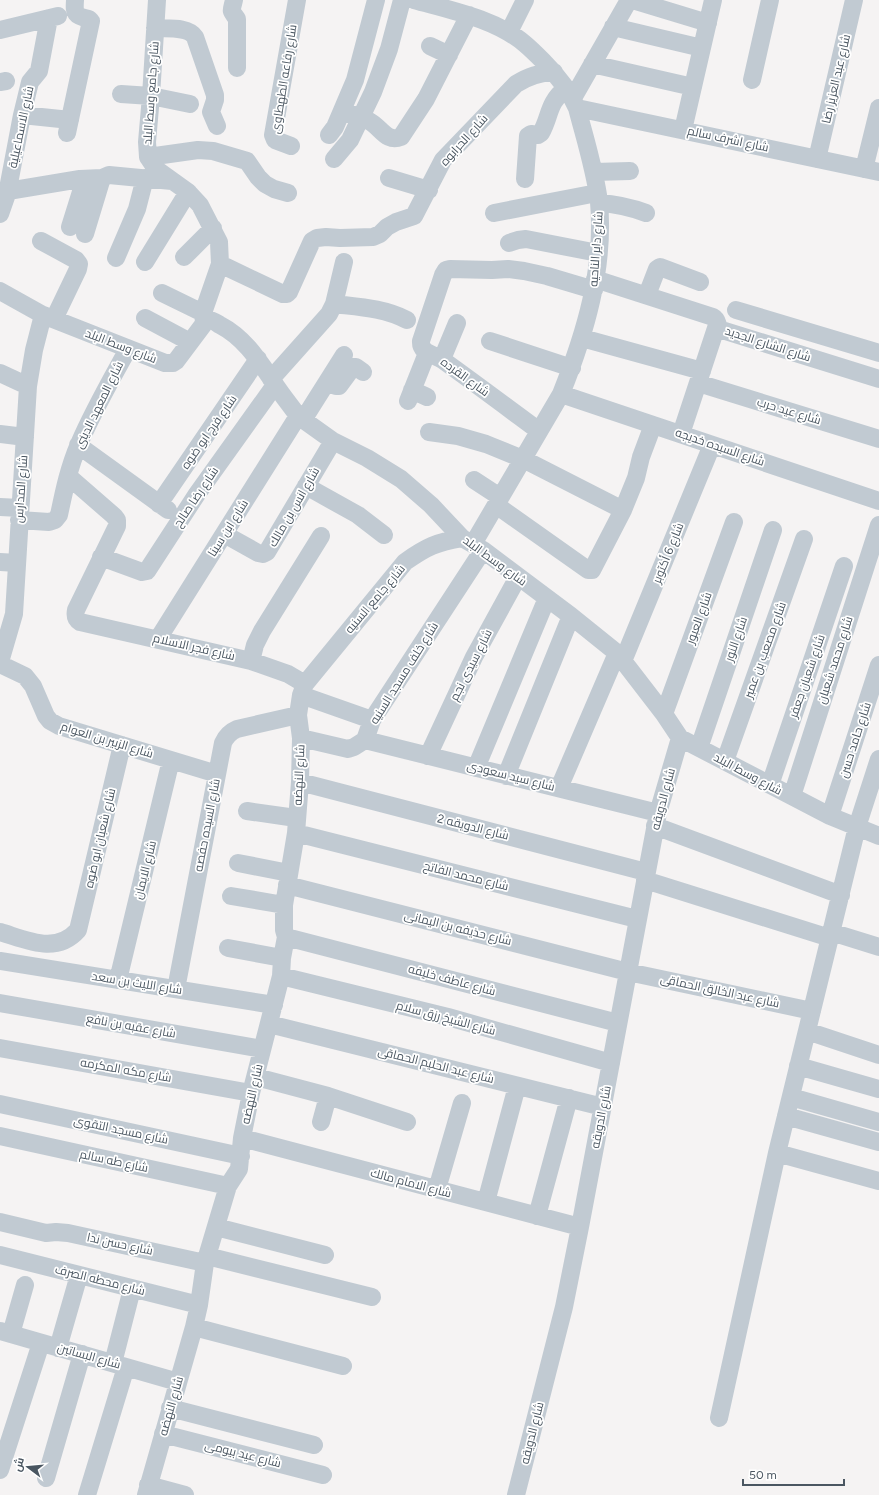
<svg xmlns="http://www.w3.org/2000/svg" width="879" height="1495" viewBox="0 0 879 1495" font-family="Figtree,Cairo,sans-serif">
<rect width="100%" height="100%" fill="#f5f3f3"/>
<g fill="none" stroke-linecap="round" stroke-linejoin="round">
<path stroke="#c1cad2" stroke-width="18" d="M 157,0 L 151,96 L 147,142 L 148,157 L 156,169 L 188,192 L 200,205 L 219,242 L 220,264 L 203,313 L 204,322
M 234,0 C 231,13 230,9 237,19 L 237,68
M 414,0 C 450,10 496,19 525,44 C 531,49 537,55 543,61 C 556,74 569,90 577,108 C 585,139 595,170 599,202 C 605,268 585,334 561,394 L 473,544
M 632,0 L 708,23
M 613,27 L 702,48
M 155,28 C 167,29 188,26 195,37 L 215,95 L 215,100 L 211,112 L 217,126
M 0,30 L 58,16
M 509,32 L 525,0
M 430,46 L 449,55
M 592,64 L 693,87
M 752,80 L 770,0
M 0,82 L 6,81
M 121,94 L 151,96 L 190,104
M 573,98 L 629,0
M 577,108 L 879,172
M 342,111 C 351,114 361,117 369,121 C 381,127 386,143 401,137 L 426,99 L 469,15
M 22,115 L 70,120
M 683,130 L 713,0
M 67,133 L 91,21 L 89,19 C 75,16 74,14 75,0
M 329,135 L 335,127 L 355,80 L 376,0
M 291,146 L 275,140 L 273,135 L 297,0
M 148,157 L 198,150 L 213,151 L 247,161 L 258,177 L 265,184 L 274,189 L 288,193
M 334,159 L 350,140 L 373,92 L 389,49 L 402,0
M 817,159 L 854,0
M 864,169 L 879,108
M 594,172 L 630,171
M 389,178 L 429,190
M 525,179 L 528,136 L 531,134 L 538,135 L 541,133 C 551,115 547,104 566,88
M 8,191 L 80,179 L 102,178 L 109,175 L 172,181
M 599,203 C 616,204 630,207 646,213
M 494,213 L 597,193
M 0,214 L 7,194 L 22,115 L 30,82 L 39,71 L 49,18
M 70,227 L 85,179
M 85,234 L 102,178
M 41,241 L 76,260 L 79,264 L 78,269 L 54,319
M 509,243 L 518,240 L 526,239 L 598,253
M 184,257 L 213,228
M 116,258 L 137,209 L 145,178
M 145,262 L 188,192
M 220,264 L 283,294 L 287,294 L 289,292 L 312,241 L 317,238 L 326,237 L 340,238 L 373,237 L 380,234 L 387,227 L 396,222 L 414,216 L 443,160 L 516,84 C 529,76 539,73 554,72
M 595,279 L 713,317 C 719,320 716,327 722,330 L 879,379
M 0,291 L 43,315 L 165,363 L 173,363 L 176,361 L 206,321 C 212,319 215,322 220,325 C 245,338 259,361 274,383 C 282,395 290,405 298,416 L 333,441 L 367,458 L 401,479 L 431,505 L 462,538 L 483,550 L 571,616 L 617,653 L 664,714 L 680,738 L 830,816 L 879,836
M 162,293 L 203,313
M 647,295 L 657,269 L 660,267 L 700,282
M 334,304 C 359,307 384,308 407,320
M 736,310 L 879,353
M 145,318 L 190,342
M 582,338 L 702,371
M 490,341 L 572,368
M 442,359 L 457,323
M 0,373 L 28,386
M 271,379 L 329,314 L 334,304 L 344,262
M 327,382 L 336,386 L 339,386 L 353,367 L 356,367 L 363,372
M 698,383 L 879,439
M 412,390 L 427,397
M 561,394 L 879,501
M 408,401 L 427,353
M 303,420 L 344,355
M 539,431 C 508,408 476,384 444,361 C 435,354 420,354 421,341 L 443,275 L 446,270 L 450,269 L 492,270 L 508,269 L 524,271 L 547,276 L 594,290
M 429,432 L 458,436 L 486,444 L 523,459 L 623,510
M 0,434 L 25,437
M 681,434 L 717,325
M 78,445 L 168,510
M 68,476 L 114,516 L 117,520 L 117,526 L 76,610 C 75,615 75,619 80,622 L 251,661 L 288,674 L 305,684
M 474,480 L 500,497
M 306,486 L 358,515 L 384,535
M 159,504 L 258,359
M 496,505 L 588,570 L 592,570 L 623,510 L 636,478 L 641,457 L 653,425
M 0,507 L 20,508
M 19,520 L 49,522 L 55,520 L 59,515 C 64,491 69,467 79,444 C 93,411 111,380 128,349
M 224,534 L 258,553 L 263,554 L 267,552 L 333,441
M 101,557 L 142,572 L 147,571 L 197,494 L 275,385
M 0,562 L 17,563
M 158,639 L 298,416
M 251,661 L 255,645 L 262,631 L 321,536
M 623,661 L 712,445
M 0,662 L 14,614 L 28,386 L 34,350 L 43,315
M 0,664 L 25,676 L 33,686 L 46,716 L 50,721 L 59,726 L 217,774
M 301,695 L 372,720
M 664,714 L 734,522
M 301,738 L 348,749 L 354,747 L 365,740 L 372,720 L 483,550
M 365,740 L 658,813
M 699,748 L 773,530
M 428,756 L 474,657 L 518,577
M 725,761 L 804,539
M 476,768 L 547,598
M 506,776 L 571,616
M 300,782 L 646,872
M 770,785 L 844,566
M 559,788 L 617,653
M 792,796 L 879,525
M 247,811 L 296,818
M 830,816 L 879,665
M 655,826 L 841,895
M 296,833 L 637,919
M 238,863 L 289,873
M 645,880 L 830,938
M 287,885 L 628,972 L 812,1011
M 231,896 L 284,905
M 0,932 C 27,940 56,955 78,930 L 122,745
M 831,932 L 879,947
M 286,937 L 618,1023
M 228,948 L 282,958
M 0,961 L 274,1005
M 281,976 L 448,1017 L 611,1063
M 118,980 L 171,760
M 176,989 L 223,743 C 226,736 230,732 237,729 L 298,715
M 0,1003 L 262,1049
M 269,1024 L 603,1107
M 807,1031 L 879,1055
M 0,1048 L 251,1093
M 798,1066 L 879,1089
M 256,1077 L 328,1096 L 407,1122
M 791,1097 L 879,1122
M 0,1104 L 241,1156
M 786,1116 L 879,1142
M 321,1122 L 328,1096
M 0,1136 L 228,1186
M 242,1138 L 580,1227
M 777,1153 L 879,1181
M 437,1189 L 462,1103
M 486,1202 L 517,1086
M 537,1216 L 569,1098
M 0,1222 L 46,1233 L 56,1232 L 68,1233 L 205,1263
M 216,1227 L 325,1255
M 0,1255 L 199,1305
M 207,1256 L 372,1297
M 194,1327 L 343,1366
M 0,1331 L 178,1382
M 11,1334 L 25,1285
M 58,1348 L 79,1275
M 113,1363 L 132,1289
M 170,1408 L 314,1445
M 719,1418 L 777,1153 L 857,827 L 879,759
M 163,1434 L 323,1475
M 0,1470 L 41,1343
M 46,1478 L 82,1354
M 148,1485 L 185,1495
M 87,1495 L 126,1367
M 146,1495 L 194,1327 L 199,1305 L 205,1263 L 228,1186 L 239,1169 L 242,1138 L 251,1093 L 281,976 L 282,958 L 286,937 L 284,930 L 284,905 L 296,833 L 300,782 L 301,738 L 298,715 L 301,695 L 305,684 L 405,562 C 426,547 437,542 462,538
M 516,1495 L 564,1307 L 580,1227 L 658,813 L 680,738"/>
</g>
<g text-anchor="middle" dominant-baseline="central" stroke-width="3.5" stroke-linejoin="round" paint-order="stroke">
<g font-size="12" fill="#4a5661" stroke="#fff">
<text transform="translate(284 79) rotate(-81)">شارع رفاعه الطهطاوى</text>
<text transform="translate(836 79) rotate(-77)">شارع عبد العزيز رضا</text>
<text transform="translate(151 93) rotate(-86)">شارع جامع وسط البلد</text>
<text transform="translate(21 127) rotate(-78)">شارع الاسماعيلية</text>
<text transform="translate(728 139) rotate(12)">شارع اشرف سالم</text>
<text transform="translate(464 140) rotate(-48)">شارع الحرابوه</text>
<text transform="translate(596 249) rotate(-86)">شارع داير الناحيه</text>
<text transform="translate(768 344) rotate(18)">شارع الشارع الجديد</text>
<text transform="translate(121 346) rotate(21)">شارع وسط البلد</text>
<text transform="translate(465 377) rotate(36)">شارع القرده</text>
<text transform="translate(99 405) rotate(-64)">شارع المعهد الدينى</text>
<text transform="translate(789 411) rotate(17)">شارع عيد حرب</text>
<text transform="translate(209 432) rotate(-55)">شارع فرج ابو ضوه</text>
<text transform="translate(720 447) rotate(19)">شارع السيده خديجه</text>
<text transform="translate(21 489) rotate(-86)">شارع المدارس</text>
<text transform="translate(196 497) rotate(-56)">شارع رضا صالح</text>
<text transform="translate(294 507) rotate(-60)">شارع انس بن مالك</text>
<text transform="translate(228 528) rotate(-58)">شارع ابن سينا</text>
<text transform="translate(668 553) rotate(-68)">شارع 6 أكتوبر</text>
<text transform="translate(495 561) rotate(36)">شارع وسط البلد</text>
<text transform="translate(375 599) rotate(-50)">شارع جامع السنيه</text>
<text transform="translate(699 618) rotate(-70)">شارع العبور</text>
<text transform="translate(736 639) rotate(-71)">شارع النور</text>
<text transform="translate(194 647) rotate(13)">شارع فجر الاسلام</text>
<text transform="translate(765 650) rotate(-70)">شارع مصعب بن عمير</text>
<text transform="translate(835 660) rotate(-72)">شارع محمد شعبان</text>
<text transform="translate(471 665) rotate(-63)">شارع سيدى نجم</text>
<text transform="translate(404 673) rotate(-58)">شارع خلف مسجد السنيه</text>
<text transform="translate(807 676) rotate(-71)">شارع شعبان جعفر</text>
<text transform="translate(107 740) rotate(17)">شارع الزبير بن العوام</text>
<text transform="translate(855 740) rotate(-72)">شارع حامد حسن</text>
<text transform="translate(748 774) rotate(28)">شارع وسط البلد</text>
<text transform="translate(299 775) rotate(-87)">شارع النهضه</text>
<text transform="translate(511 776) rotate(14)">شارع سيد سعودى</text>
<text transform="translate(663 799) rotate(-75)">شارع الدويقه</text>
<text transform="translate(207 825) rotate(-79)">شارع السيده حفصه</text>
<text transform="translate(473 827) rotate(14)">شارع الدويقه 2</text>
<text transform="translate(100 838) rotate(-77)">شارع شعبان ابو ضوه</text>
<text transform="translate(145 870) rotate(-76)">شارع الايمان</text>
<text transform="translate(466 876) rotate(14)">شارع محمد الفاتح</text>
<text transform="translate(458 928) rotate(14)">شارع حذيفه بن اليمانى</text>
<text transform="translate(452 980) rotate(15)">شارع عاطف خليفه</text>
<text transform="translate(137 983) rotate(9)">شارع الليث بن سعد</text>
<text transform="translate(720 991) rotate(12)">شارع عبد الخالق الحماقى</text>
<text transform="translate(446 1018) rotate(15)">شارع الشيخ رزق سلام</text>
<text transform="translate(131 1026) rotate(10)">شارع عقبه بن نافع</text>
<text transform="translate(436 1065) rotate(14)">شارع عبد الحليم الحماقى</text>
<text transform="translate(126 1070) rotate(10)">شارع مكه المكرمه</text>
<text transform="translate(252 1094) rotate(-77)">شارع النهضه</text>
<text transform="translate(601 1117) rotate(-79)">شارع الدويقه</text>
<text transform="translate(121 1130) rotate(12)">شارع مسجد التقوى</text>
<text transform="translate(114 1161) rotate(12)">شارع طه سالم</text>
<text transform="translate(411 1183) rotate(15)">شارع الامام مالك</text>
<text transform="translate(120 1244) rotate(12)">شارع حسن ندا</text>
<text transform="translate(100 1280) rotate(14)">شارع محطه الصرف</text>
<text transform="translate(89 1356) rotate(16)">شارع البساتين</text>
<text transform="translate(171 1406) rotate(-74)">شارع النهضه</text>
<text transform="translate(532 1433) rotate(-76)">شارع الدويقه</text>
<text transform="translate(243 1454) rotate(14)">شارع عيد بيومى</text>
</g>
</g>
<g transform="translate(28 1467) rotate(286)" stroke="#ffffff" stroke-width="3" paint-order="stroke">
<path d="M0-3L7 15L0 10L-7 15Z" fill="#4a5661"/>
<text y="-6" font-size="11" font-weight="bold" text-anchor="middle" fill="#4a5661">ش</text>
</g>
<path d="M743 1479v6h101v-6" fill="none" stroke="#4a5661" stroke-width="2"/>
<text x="749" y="1479" font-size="12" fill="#4a5661" stroke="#ffffff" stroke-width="3" paint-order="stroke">50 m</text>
</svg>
